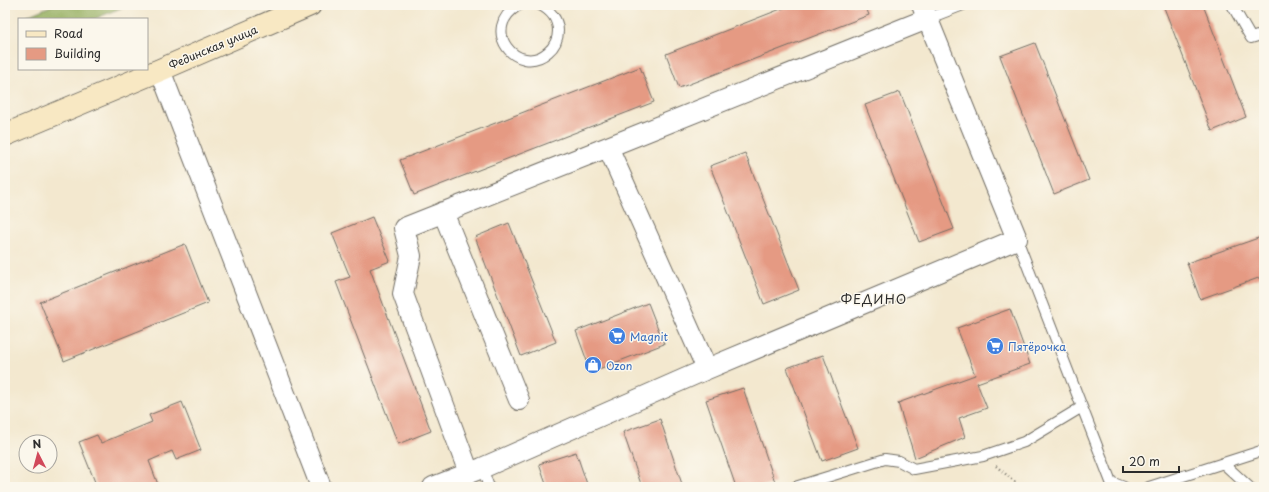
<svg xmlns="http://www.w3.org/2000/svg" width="1269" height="492" viewBox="0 0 1269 492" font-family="'Playpen Sans',sans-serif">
<rect width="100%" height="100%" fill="#fbf7ec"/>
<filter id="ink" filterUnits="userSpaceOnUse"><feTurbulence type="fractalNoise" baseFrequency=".025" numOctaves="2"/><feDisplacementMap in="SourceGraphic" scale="8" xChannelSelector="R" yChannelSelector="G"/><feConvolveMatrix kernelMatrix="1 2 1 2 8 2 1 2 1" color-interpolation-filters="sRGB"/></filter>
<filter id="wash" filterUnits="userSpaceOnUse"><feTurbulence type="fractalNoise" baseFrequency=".012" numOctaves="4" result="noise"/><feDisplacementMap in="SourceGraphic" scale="16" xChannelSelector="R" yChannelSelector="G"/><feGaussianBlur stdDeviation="0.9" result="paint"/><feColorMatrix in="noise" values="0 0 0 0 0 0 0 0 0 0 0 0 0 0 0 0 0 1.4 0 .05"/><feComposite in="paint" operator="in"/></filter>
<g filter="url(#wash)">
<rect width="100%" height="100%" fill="#f3e8cf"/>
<path fill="#95af60" stroke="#606d46" d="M 53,5 L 128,5 L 94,19 L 26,19 L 27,16 Z"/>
<g id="blocks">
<path fill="#e59a83" d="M 791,5 L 865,5 L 869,15 L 679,88 L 666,54 Z
M 1163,5 L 1203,5 L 1246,117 L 1212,131 Z
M 1035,43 L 1089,180 L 1054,194 L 1000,56 Z
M 640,67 L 654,102 L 414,195 L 400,160 Z
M 900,92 L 954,229 L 919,242 L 865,105 Z
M 745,153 L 799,290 L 764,304 L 710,166 Z
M 372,217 L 390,261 L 370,269 L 431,431 L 398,444 L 336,282 L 350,277 L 332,233 Z
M 509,223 L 556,342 L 521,356 L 475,237 Z
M 1264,236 L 1264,276 L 1200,299 L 1187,263 Z
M 185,244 L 208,303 L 64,361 L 40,302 Z
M 648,303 L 664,344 L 591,372 L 576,331 Z
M 1010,309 L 1030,364 L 977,383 L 987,408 L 959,418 L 965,437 L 915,458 L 898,403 L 975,375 L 957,328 Z
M 823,355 L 858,448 L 822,461 L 787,368 Z
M 743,388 L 775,482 L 760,487 L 736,487 L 706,400 Z
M 182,402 L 201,450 L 176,460 L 172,451 L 149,461 L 159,487 L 97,487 L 79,442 L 97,435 L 101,443 L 152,422 L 149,415 Z
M 660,419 L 683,487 L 642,487 L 623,432 Z
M 576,452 L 588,487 L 547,487 L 539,464 Z"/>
</g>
</g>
<g filter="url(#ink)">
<use href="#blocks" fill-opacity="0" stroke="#716d64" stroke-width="1"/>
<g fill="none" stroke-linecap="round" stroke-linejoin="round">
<defs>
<path id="lane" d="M 519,5 C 478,29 518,78 548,52 C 554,47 558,39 558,31 C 558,19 550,10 540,5
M 1232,5 L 1251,38 L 1264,34
M 927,19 L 963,5
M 1017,239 L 1111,482 L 1124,487
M 1223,463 L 1249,487
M 482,468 L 489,487
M 795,487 L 885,459 L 899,461 L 914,469 L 983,456 L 1024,442 L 1082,407
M 1149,487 L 1264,450"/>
<path id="street" d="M 160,70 L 321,487
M 443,212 L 519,400
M 707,369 L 608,147 L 927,19
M 469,473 L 403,294 L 411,256 L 404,228 L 608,147
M 433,487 L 482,468 L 707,369 L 1017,239 L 922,5"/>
<path id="secondary" d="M 5,135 L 160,70 L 310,5"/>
</defs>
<use href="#lane" stroke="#716d64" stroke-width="12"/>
<use href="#street" stroke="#716d64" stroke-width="22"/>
<use href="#secondary" stroke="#716d64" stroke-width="24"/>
<path stroke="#716d64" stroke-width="2.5" stroke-dasharray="1 3" stroke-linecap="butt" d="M 996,466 L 1021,487"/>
<use href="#lane" stroke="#fff" stroke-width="10"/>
<use href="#street" stroke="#fff" stroke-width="20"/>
<use href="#secondary" stroke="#f8e8c3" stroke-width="22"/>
</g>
</g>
<defs>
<symbol id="supermarket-disc" viewBox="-11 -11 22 22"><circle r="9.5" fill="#3f7fe0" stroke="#fbf7ec"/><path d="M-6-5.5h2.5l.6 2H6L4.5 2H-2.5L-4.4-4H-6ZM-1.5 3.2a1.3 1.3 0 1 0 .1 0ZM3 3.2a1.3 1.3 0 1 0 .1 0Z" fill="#fff"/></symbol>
<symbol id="shop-disc" viewBox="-11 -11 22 22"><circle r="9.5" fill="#3f7fe0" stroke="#fbf7ec"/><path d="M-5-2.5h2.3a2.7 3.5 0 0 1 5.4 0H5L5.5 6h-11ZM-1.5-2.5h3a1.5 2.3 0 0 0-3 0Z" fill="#fff"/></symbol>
</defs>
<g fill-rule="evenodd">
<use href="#supermarket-disc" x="607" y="326" width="20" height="20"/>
<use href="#supermarket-disc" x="985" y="336" width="20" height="20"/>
<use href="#shop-disc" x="583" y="355" width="20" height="20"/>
</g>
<g text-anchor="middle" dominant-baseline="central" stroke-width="3" stroke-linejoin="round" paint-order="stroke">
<g font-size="11" fill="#2b2b2b" stroke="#fbf7ec">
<text transform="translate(213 47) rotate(-23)">Фединская улица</text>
</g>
<g font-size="11" fill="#366cbe" stroke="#fbf7ec" text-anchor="start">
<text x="630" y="336">Magnit</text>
<text x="1008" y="346">Пятёрочка</text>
<text x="606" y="365">Ozon</text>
</g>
<g font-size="13" letter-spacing="1" fill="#2b2b2b" stroke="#fbf7ec">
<text x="874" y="298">ФЕДИНО</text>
</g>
</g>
<rect width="1269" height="492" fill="none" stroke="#fbf7ec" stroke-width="20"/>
<rect x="18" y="18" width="130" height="52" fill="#fbf7ec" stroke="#a8a59f"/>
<rect x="26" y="31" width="20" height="6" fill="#f8e8c3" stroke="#a8a59f"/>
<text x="54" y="38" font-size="12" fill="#2b2b2b">Road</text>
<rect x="26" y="48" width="20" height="12" fill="#e59a83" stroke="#a8a59f"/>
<text x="54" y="58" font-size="12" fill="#2b2b2b">Building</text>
<g transform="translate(38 454) rotate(354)"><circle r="19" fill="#fbf7ec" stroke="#a8a59f"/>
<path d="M0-3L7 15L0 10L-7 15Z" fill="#d1495b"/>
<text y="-6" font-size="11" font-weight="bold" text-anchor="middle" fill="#2b2b2b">N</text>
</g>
<path d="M1123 466v6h56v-6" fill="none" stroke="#2b2b2b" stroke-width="2"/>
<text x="1129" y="466" font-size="12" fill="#2b2b2b" stroke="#fbf7ec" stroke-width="3" paint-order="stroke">20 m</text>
</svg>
